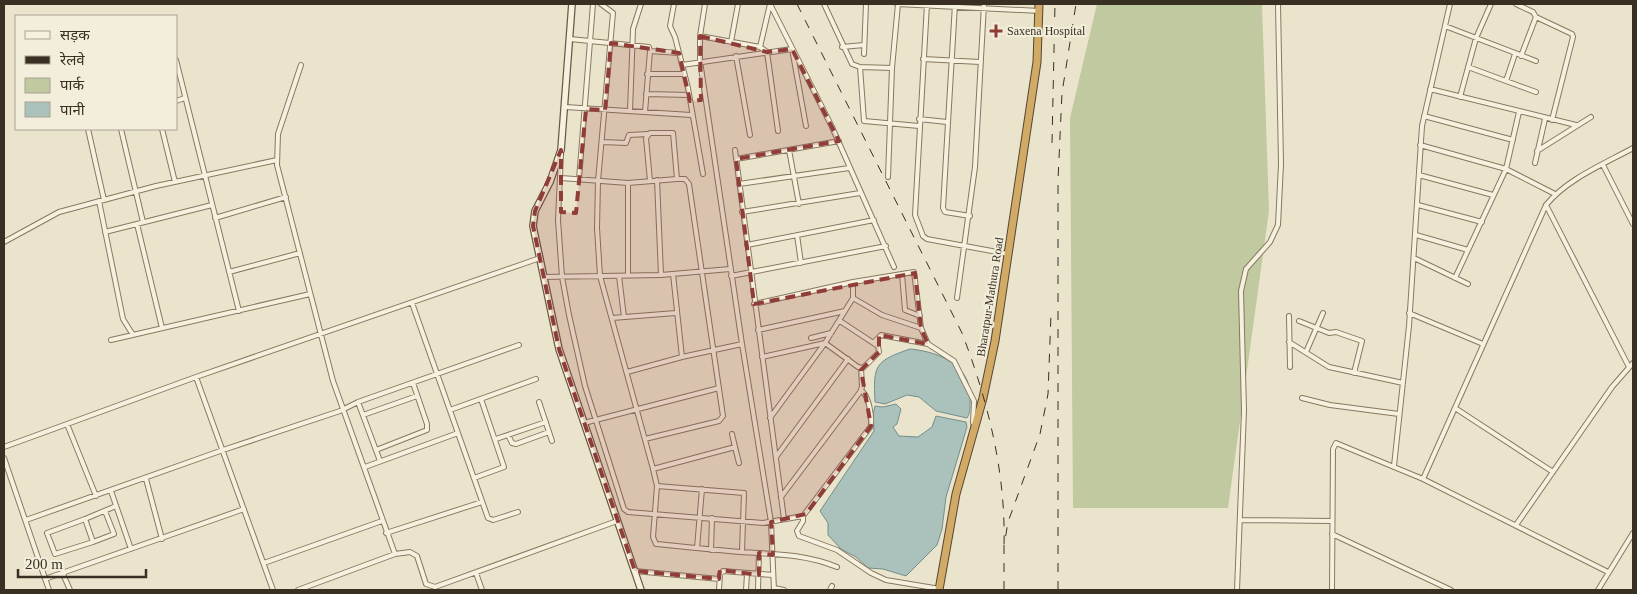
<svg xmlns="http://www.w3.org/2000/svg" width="1637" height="594" viewBox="0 0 1637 594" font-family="'Times New Roman','Noto Sans Devanagari',serif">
<rect width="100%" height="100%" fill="#ebe4cc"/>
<path fill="#c1c9a0" d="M 1097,4 L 1262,4 L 1269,211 L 1228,508 L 1073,508 L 1070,118 Z"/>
<path fill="#abc1bc" stroke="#728f8a" d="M 910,349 C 942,352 974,367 970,403 C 970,408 970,413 967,418 L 936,411 L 919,397 L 907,395 L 885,404 L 875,402 C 873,365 875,361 910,349 Z
M 896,404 L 901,409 L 897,424 L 893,427 L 899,436 L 918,437 L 932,427 L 936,416 L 966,422 L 967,427 L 946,497 L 942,529 L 937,545 L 906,576 L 883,569 L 868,568 L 856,557 L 841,549 L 828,535 L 828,523 L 820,511 L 874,431 L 873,415 L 875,406 L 883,407 Z"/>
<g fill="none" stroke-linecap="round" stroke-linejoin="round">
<defs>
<path id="street" d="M 601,4 L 613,13 L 598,181 L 597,228 L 600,276 L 653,469
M 674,4 L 670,26 L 675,37 L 688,88 L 703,174
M 770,4 L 832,127 L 894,267
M 824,4 L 852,64 L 860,67 L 892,68
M 897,4 L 1040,11
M 927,4 L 915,215 L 923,236 L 927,239 L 1008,254
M 955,4 L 943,208 L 945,212 L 970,216
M 1516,4 L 1533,12 L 1536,17 L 1521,56
M 1536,17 L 1572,34 L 1573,37 L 1552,120
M 1445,26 L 1536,61
M 700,36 L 705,4
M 570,39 L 649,47 L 650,51 L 645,112
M 731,42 L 738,4
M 760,47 L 770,4
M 842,47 L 864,45
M 650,51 L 679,53
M 864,54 L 866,4
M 736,56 L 750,135
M 923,59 L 980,62
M 176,60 L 239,311
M 301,65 L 278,134 L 277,165 L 333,381 L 395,554
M 682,65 L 792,49 L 806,126
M 860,67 L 864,121 L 919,126
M 1468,67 L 1536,92
M 647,74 L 684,74
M 1506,81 L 1515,54
M 1430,89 L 1576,125
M 646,94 L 689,95
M 1460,97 L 1476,38 L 1491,4
M 176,101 L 185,98
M 565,107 L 691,115
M 630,111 L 633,29 L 641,4
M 1424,116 L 1513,140
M 919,119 L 947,122
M 88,129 L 104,200
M 121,129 L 143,222
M 162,129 L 175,182
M 602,142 L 626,143 L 629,135 L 648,134
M 1420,145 L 1506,169 L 1555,194
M 735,150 L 784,519
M 789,150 L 799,204
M 1537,151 L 1591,117
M 561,154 L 558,220 L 562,277 L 569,315 L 585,386 L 624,509 L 628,512 L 763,523 L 803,516 L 871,426 C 872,416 869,396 861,390
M 736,159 L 839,141
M 1535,163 L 1545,119
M 1603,165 L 1633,224
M 1419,175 L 1493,195
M 888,177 L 892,68 L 898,4
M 561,178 L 628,183 L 677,179 L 685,179 L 689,184 L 723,416 L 719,421 L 645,439
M 579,179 L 593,4
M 657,180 L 661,275
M 650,181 L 646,138 L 650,133 L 673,133 L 677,179
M 628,183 L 628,275
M 739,184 L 849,168
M 99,201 L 123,319 L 133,335
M 1418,205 L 1482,222
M 1546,205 L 1629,367
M 742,212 L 860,193
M 215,218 L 286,197
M 137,224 L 162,328
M 105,232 L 212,205
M 797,235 L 801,263
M 1416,235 L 1468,250
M 4,242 L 59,212 L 156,186 L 277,160
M 747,245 L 874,220
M 1414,258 L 1468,284
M 229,272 L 300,253
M 673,274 L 682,357
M 902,274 L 905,310 L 920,316
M 619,276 L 624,317
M 731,276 L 886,246
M 543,277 L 661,275 L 730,269
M 1455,278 L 1506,169 L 1519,112
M 853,298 L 882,315 L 921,328
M 957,298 L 975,167 L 984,4
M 412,303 L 488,518 L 493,520 L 518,512
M 754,304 L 853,282 L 914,272 L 921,328 L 928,344
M 1409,313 L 1483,344
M 1289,316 L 1290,367
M 612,318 L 676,313
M 1299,321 L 1329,333 L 1336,332 L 1362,341 L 1354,373
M 758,330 L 845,311
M 811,338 L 831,333
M 111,340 L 310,294
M 874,342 L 881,335 L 928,344 L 954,361 L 974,401 L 973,423
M 1289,342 L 1329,367 L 1403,383
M 1306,352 L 1323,313
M 762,357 L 825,343 L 858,367 L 863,368 L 879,352 L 878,346 L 840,321
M 627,372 L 682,357 L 742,344
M 196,377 L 273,590
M 1302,398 L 1330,405 L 1399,414
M 358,402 L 380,461
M 539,402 L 552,441
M 1455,408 L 1553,472
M 450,410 L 536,379
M 363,415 L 417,396
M 770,418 L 825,343 L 853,298 L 853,282
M 584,423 L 719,388
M 67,424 L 96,496
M 732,434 L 735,447
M 508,435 L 512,443 L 516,444 L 549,432
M 496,439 L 546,422
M 4,447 L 196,377 L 540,258
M 376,450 L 427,430 L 427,424 L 413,383
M 776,457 L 848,359
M 4,458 L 49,590
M 1394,466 L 1409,326 L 1422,126 L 1450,4
M 365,467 L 458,433
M 474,478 L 504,467 L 481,399
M 146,479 L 162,539
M 1423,479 L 1546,205 C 1567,179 1604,164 1633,148
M 657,486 L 653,469 L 735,447 L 739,463
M 111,491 L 131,549
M 781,497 L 860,392 L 862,387 L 861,368
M 803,516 L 803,521 L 797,531 L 799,536 L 837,550 L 871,573 L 886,580 L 940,589
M 85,519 L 47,533 L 55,554 L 93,542 L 85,519 L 116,506
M 26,520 L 223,450 L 340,411 L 358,402 L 519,345
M 1241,520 L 1331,521
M 1516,525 L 1612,387 L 1633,363
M 386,533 L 482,502
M 1332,534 L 1451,590
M 93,542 L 114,534 L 105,511
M 697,548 L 702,489
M 711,550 L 712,518
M 742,552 L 744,493 L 657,486 L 653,537 L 656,544 C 685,547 713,550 741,552 C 774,554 806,554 837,567
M 264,563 L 382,521
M 635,571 L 719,579
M 476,573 L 482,590
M 63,574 L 70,590
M 45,579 L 244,509
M 774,588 L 784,590
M 298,590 L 395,554 L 410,552 L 417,556 L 426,584 L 435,587 L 617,521
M 719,590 L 720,574 L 723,571 L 773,575
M 746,590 L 747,574
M 758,590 L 759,553
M 774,590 L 771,522 L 742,344 L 700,61 L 700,36 L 760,47 L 767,52 L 778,131
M 830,590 L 832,586
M 1237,590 L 1244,411 L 1241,291 L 1246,269 L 1270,242 L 1278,225 L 1281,164 L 1278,4
M 1332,590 L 1333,449 L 1336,443 L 1423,479 L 1608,572
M 1598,590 L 1633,533"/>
<path id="secondary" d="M 572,4 L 561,150 L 550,182 L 535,211 L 533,226 L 559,349 L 641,590"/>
<path id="highway" d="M 939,590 L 956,494 L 983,398 L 995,341 L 1037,62 L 1039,4"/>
</defs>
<use href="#street" stroke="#877861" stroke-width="6"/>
<use href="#secondary" stroke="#695944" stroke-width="8"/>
<use href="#highway" stroke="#564634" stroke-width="9"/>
<use href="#street" stroke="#f6f1df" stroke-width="4"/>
<use href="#secondary" stroke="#f6f1df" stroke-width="5.5"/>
<use href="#highway" stroke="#d1aa66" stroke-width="7"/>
<path stroke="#392f23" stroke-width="1" stroke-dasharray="9 9" stroke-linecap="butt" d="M 797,4 L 962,333 C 988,401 1006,473 1004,546
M 1052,143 L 1055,4
M 1004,590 L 1004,546 L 1008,522 L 1040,434 L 1048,394 L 1051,314
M 1058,590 L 1058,180 L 1062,93 L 1076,4"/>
</g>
<path fill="#903d37" fill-opacity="0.2" stroke="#903d37" stroke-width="4" stroke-dasharray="10 6" stroke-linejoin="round" d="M 700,36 L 767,52 L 792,49 L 839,141 L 736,159 L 754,304 L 915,273 L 921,328 L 928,344 L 879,335 L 879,352 L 861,370 L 871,426 L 806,514 L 771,522 L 773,555 L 759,553 L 759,575 L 720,570 L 719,579 L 635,571 L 559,349 L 533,226 L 535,211 L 561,150 L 561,212 L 576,213 L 586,109 L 605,110 L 611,43 L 679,53 L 690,101 L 701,100 Z"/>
<path fill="#903d37" stroke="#f3eedb" stroke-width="2" d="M993.5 23.5h5v5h5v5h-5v5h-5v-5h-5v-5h5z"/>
<g text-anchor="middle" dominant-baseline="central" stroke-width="4" stroke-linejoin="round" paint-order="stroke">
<g font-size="12" fill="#392f23" stroke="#f3eedb" text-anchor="start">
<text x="1007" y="31">Saxena Hospital</text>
</g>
<g font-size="12" fill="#392f23" stroke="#f3eedb">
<text transform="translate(990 297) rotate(-81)">Bharatpur-Mathura Road</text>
</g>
</g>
<rect width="1637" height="594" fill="none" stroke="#392f23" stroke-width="10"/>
<rect x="15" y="15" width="162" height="115" fill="#f3eedb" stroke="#a9a291"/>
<rect x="25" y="31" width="25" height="8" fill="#f6f1df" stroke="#a9a291"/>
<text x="60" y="40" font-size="15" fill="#392f23">सड़क</text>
<rect x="25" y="56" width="25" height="8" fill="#392f23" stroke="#a9a291"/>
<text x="60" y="65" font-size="15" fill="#392f23">रेलवे</text>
<rect x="25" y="78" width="25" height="15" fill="#c1c9a0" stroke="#a9a291"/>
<text x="60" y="90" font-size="15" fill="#392f23">पार्क</text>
<rect x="25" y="102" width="25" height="15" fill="#abc1bc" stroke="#a9a291"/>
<text x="60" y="115" font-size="15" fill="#392f23">पानी</text>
<path d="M18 569v8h128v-8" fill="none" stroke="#392f23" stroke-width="2.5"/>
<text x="25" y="569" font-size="15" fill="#392f23" stroke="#f3eedb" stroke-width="4" paint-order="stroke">200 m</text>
</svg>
